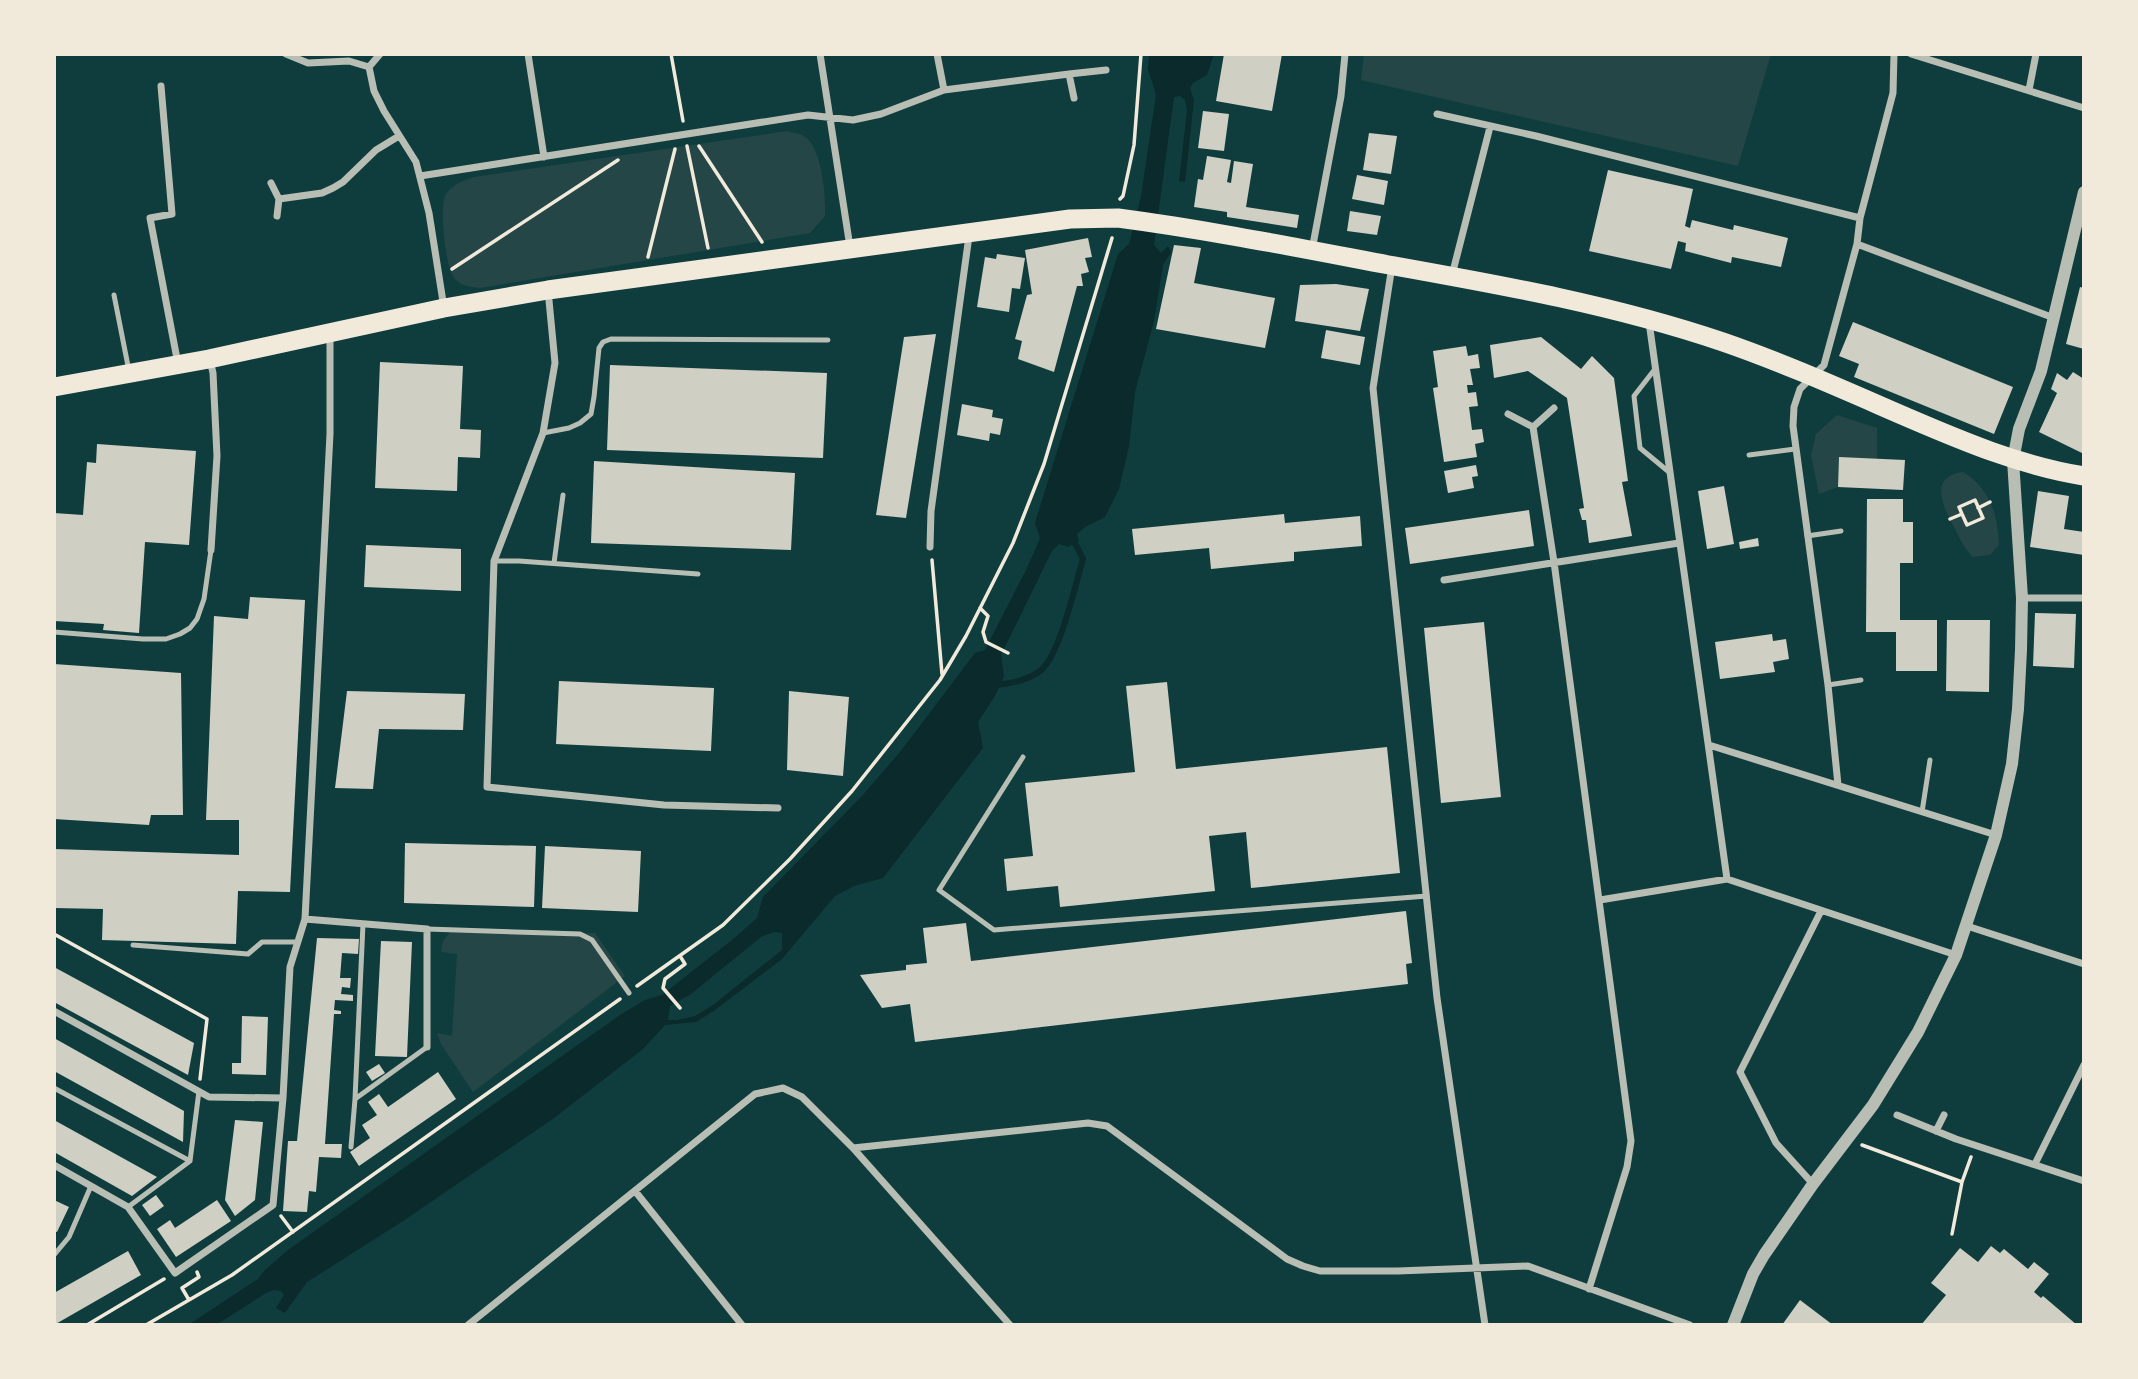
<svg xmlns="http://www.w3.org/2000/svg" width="2138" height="1379" viewBox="0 0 2138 1379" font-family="'Fira Sans Condensed',sans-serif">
<rect width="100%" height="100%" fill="#0f3d3e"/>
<path fill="#244646" d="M 1364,54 L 1771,54 L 1738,166 L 1361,80 Z
M 787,131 C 792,133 799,133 804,136 C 822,147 826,196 825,216 L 810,233 L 480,288 C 471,287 461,286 455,279 C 445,269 439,205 446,194 C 453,184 463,181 474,177 Z
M 1837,415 L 1877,428 L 1877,459 L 1839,460 L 1838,487 L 1819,494 L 1811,455 L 1816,434 Z
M 1963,472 C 1990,488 1998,516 1999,545 L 1990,555 L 1973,557 C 1965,549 1960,539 1955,529 C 1944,508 1927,477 1963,472 Z
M 450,932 L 595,933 L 625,976 L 473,1092 L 441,1044 L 437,1033 L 452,1036 L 457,954 L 441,952 L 443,941 Z"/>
<path fill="#0a2a2b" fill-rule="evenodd" d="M 1149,54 L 1214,54 L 1207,75 L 1193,83 L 1190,88 L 1194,100 L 1185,182 L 1179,181 L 1187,110 L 1185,100 L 1180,96 L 1174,97 L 1154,245 L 1161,253 L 1168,246 L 1171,252 L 1163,265 L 1154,321 L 1135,392 L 1129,446 L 1119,489 L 1105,517 L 1085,527 L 1077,534 L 1079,541 L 1068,547 L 1059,544 L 1052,551 L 1001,655 L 1004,676 L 995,696 L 978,722 L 983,748 L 883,878 L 854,886 L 835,896 L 782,959 L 715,1010 L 696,1022 L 665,1025 L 643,1049 L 554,1118 L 403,1221 L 307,1282 L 285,1313 L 276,1308 L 284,1295 L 281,1291 L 274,1290 L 266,1293 L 216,1325 L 188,1325 L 258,1279 L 265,1270 L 288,1250 L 620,1015 L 645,1000 L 662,995 L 732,940 L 757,918 L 763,897 L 862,796 L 900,752 L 975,653 L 985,650 L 1028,566 L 1040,538 L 1035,523 L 1118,254 L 1129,244 L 1141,196 L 1156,95 L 1148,69 ZM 774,932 L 782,933 L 782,950 L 713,1005 L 695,1016 L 677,1020 L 668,1020 L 670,1006 L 691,994 L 761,937 Z"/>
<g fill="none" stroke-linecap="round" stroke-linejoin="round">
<path stroke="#0a2a2b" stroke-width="6" d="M 993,685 C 1008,684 1028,680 1040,671 C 1060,656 1075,585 1083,559 L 1075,543 L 1069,539"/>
</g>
<path fill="#cfcfc3" d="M 1224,54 L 1282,54 L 1272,111 L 1216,101 Z
M 1203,111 L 1229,114 L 1224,151 L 1198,148 Z
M 1369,133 L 1397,136 L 1391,174 L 1363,170 Z
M 1207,156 L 1231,160 L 1227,182 L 1231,183 L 1234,161 L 1253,164 L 1246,207 L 1299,215 L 1297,228 L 1227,217 L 1227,212 L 1194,207 L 1198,179 L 1203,180 Z
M 1608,170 L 1693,189 L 1685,226 L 1690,228 L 1692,220 L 1733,230 L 1734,225 L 1788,238 L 1781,267 L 1732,257 L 1731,263 L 1685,251 L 1686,243 L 1678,241 L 1671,269 L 1589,251 Z
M 1357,175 L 1388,181 L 1384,205 L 1352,199 Z
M 1350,211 L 1381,216 L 1377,235 L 1347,231 Z
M 1088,238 L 1092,257 L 1085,258 L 1089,272 L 1081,274 L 1083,286 L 1077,286 L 1054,372 L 1018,359 L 1022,341 L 1015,339 L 1027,295 L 1032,294 L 1025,250 Z
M 1174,245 L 1201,248 L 1194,283 L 1275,298 L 1265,348 L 1156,329 Z
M 997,254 L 1025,258 L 1020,289 L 1012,288 L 1009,312 L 977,307 L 985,257 L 996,259 Z
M 1336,284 L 1369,289 L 1360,331 L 1295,321 L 1300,285 Z
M 2080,287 L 2084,288 L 2084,349 L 2066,344 Z
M 1853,322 L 2013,387 L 1994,434 L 1854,377 L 1859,364 L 1839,356 Z
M 1326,330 L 1365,337 L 1360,365 L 1321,358 Z
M 936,334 L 906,518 L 876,515 L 904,337 Z
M 1541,337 L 1581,369 L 1592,356 L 1614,378 L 1628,481 L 1622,482 L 1632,536 L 1589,543 L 1586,520 L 1582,520 L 1579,509 L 1584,508 L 1567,398 L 1528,371 L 1494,378 L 1490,345 Z
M 1466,346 L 1468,356 L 1478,354 L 1480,368 L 1470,369 L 1473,385 L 1467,385 L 1468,393 L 1476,392 L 1478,406 L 1469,407 L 1472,430 L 1482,429 L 1484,442 L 1475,444 L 1477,457 L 1444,462 L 1433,388 L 1438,387 L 1433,351 Z
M 380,362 L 463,366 L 460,429 L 481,430 L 480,458 L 458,457 L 457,491 L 375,488 Z
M 610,365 L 827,373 L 823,458 L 607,450 Z
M 2073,372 L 2084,379 L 2084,454 L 2039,432 L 2057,393 L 2051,389 L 2057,373 L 2067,380 Z
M 962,404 L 993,410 L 992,417 L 1003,419 L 1000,435 L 990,433 L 989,441 L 957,435 Z
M 97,444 L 196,451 L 189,545 L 145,542 L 139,633 L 103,630 L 104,624 L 54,621 L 54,513 L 83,515 L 87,462 L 96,463 Z
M 1839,457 L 1905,460 L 1903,490 L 1838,487 Z
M 594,461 L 795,473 L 791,550 L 591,543 Z
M 1476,465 L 1478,476 L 1472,477 L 1474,488 L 1448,493 L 1444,471 Z
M 1724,486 L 1734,544 L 1707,549 L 1698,491 Z
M 2038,491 L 2069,496 L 2064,529 L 2084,532 L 2084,555 L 2030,547 Z
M 1867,499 L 1903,499 L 1903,522 L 1913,522 L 1913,563 L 1900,563 L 1900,620 L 1937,620 L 1937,671 L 1896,671 L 1896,632 L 1866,632 Z
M 1529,510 L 1534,546 L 1410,564 L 1405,528 Z
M 1284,514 L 1285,523 L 1360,516 L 1362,546 L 1294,552 L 1294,561 L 1211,569 L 1209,548 L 1135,555 L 1132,529 Z
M 1758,538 L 1759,546 L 1740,549 L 1739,542 Z
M 366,545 L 461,549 L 461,591 L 364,587 Z
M 250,597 L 305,600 L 290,892 L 238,891 L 236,944 L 102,940 L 103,909 L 54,908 L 54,849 L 239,855 L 239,820 L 206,820 L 214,616 L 248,619 Z
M 2035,613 L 2076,614 L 2074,668 L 2033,666 Z
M 1947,620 L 1990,620 L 1989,692 L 1946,691 Z
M 1484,622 L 1501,797 L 1441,803 L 1424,628 Z
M 1772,634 L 1773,641 L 1786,639 L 1789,659 L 1773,662 L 1775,672 L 1720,679 L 1715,642 Z
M 54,664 L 181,673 L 183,815 L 151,815 L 149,825 L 54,819 Z
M 559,681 L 714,688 L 711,751 L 556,744 Z
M 1167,682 L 1176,769 L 1387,747 L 1400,873 L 1251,888 L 1246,832 L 1209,836 L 1215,891 L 1060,907 L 1058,886 L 1007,891 L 1004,859 L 1033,856 L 1025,783 L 1135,772 L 1126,686 Z
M 347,691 L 465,694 L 463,730 L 379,729 L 373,789 L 335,788 Z
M 789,691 L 849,697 L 843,776 L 787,770 Z
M 405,843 L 536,846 L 534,907 L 404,903 Z
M 545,846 L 641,851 L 638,912 L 542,908 Z
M 1406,911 L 1412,963 L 1406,964 L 1408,984 L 915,1042 L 910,1004 L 882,1008 L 860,975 L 906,970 L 906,965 L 927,963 L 923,928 L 966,923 L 971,961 Z
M 317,938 L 359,939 L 358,954 L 342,953 L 340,978 L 351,978 L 350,988 L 342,987 L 341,994 L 353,995 L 353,1001 L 335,1000 L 334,1010 L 341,1011 L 341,1014 L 334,1014 L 325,1144 L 342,1144 L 341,1158 L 319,1157 L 316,1192 L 309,1191 L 307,1212 L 283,1211 L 288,1141 L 297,1141 Z
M 381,941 L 412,942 L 407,1057 L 375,1056 Z
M 54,967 L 194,1043 L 188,1075 L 54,1002 Z
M 242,1016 L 268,1017 L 266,1075 L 232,1074 L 232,1063 L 241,1063 Z
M 54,1038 L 184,1111 L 183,1142 L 54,1071 Z
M 379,1064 L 385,1073 L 372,1081 L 366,1072 Z
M 438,1072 L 456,1099 L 359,1166 L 350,1152 L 370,1138 L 362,1125 L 377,1115 L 368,1102 L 379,1094 L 388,1107 Z
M 54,1120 L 157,1177 L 132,1196 L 54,1152 Z
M 235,1120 L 263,1122 L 255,1200 L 235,1216 L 225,1200 Z
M 156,1195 L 164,1206 L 150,1216 L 142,1205 Z
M 54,1200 L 69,1207 L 57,1232 L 54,1231 Z
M 217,1200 L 231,1221 L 176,1257 L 157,1229 L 170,1220 L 175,1228 Z
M 1991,1246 L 2000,1253 L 2004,1249 L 2028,1269 L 2034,1262 L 2049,1274 L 2034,1292 L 2041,1298 L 2043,1296 L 2077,1325 L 1921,1325 L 1946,1295 L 1931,1283 L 1960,1248 L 1978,1262 Z
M 128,1251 L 141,1275 L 54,1325 L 54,1293 Z
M 1800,1300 L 1833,1325 L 1782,1325 Z"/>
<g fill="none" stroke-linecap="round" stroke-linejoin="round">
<path stroke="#f1e9da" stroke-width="3.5" d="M 671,54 L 683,121
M 687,146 L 708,248
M 699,146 L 762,242
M 1120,199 L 1123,196 L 1134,145 L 1141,54
M 648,257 L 675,149
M 452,269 L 618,160
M 1978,508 L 1990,502
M 1950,519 L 1962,514 L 1959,507 L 1975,500 L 1983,518 L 1967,525 L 1962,514
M 932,560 L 942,674
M 980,608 L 988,616 L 983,632 L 986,642 L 1008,653
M 54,934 L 207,1019 L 200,1079
M 637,986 L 723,925 L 790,859 L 852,791 L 940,680 L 966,636 L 1013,543 L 1044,464 L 1112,238
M 680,1008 L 663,988 L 665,979 L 685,964 L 680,956
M 1862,1145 L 1962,1182 L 1971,1157
M 281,1216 L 293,1232
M 1952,1234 L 1962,1182
M 189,1300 L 182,1288 L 199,1277 L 197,1272
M 87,1325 L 164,1279
M 146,1325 L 232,1275 L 620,999"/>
<path stroke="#b8beb3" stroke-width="5" d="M 114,295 L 129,371
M 1655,369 L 1634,396 L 1640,448 L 1669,472
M 543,433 L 569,428 L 580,423 L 591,414 L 594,397 L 599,348 L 603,342 L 611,339 L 828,340
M 1749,455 L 1795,449
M 1807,536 L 1841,531
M 494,561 L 519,561 L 698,574
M 554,563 L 563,495
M 54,632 L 143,639 L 166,639 L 180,634 L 190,628 L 197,619 L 204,599 L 211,550
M 1828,685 L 1861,680
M 1023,757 L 939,890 L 994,930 L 1427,896
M 1922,812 L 1930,760
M 427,929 L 580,934 L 592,940 L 629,993
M 133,945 L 248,954 L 262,942 L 297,942
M 54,1088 L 190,1161
M 355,1099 L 363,924
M 351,1147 L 355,1099 L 427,1047
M 128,1207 L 190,1161 L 199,1091
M 54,1255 L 69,1237 L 91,1186"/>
<path stroke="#b8beb3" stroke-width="7" d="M 286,54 L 308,63 L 349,61 L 369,67 L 374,91 L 384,111 L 416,162 L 429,213 L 444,308
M 528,54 L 544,157
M 820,54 L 850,247
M 937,54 L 944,90
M 1911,54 L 2084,108
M 369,67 L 380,54
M 161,86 L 172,214 L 150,218 L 178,364
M 2029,90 L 2036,54
M 1074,98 L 1069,74 L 1106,70
M 1437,114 L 1536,136 L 1860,218
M 420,176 L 808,115 L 853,120 L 881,114 L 944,90 L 1069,74
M 271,183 L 279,199 L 277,216
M 279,199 L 322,193 L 333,188 L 343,182 L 376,150 L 399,136
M 1857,244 L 2054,318
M 1312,250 L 1341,96 L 1345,54
M 1392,266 L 1373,388 L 1437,998 L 1485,1325
M 1452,275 L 1490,127
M 548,290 L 555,363 L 543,433 L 494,561 L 487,787 L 664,805 L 778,808
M 1649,322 L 1727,879
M 210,360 L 213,373 L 217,456 L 211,550
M 1554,408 L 1533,427 L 1554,562 L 1631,1141 L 1627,1167 L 1589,1289
M 1508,414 L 1533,427
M 930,547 L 931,511 L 969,236
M 1444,580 L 1679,543
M 2022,598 L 2084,598
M 1709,745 L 1996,835
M 1838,785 L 1828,685 L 1793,426 L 1794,407 L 1800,389 L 1824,365 L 1857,244 L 1860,218 L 1893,93 L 1894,54
M 1600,900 L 1727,879 L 1956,955
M 305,919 L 427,929 L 427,1047
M 1967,926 L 2084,964
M 54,1011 L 209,1097 L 283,1098
M 1897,1115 L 1956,1139 L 2084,1181
M 1936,1131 L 1944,1115
M 853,1148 L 1088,1123 L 1107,1126 L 1287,1259 L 1303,1266 L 1320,1271 L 1398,1271 L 1528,1266 L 1690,1325
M 2035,1164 L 2084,1065
M 54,1165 L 128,1207 L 175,1273 L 273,1205 L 283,1098 L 290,967 L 305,919 L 330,434 L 330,335
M 1813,1184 L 1776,1143 L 1740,1072 L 1821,911
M 635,1191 L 742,1325
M 468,1325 L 755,1094 L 783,1088 L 802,1097 L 853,1148 L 1010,1325"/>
<path stroke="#b8beb3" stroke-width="12" d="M 1733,1325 L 1753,1274 L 1764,1255 L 1813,1184 L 1873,1105 L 1918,1032 L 1956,955 L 1996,835 L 2012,764 L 2018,709 L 2021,650 L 2022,598 L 2013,460 L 2019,429 L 2041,371 L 2084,192"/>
<path stroke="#f1e9da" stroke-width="19" d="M 54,387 L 209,359 L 444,308 L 548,290 L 1070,219 L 1118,218 C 1209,230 1299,248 1389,265 C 1501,285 1614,305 1723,342 C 1784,363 1844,390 1904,416 C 1962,441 2021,466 2084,476"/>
</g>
<rect width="2138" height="1379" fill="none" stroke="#f1e9da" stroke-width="112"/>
</svg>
